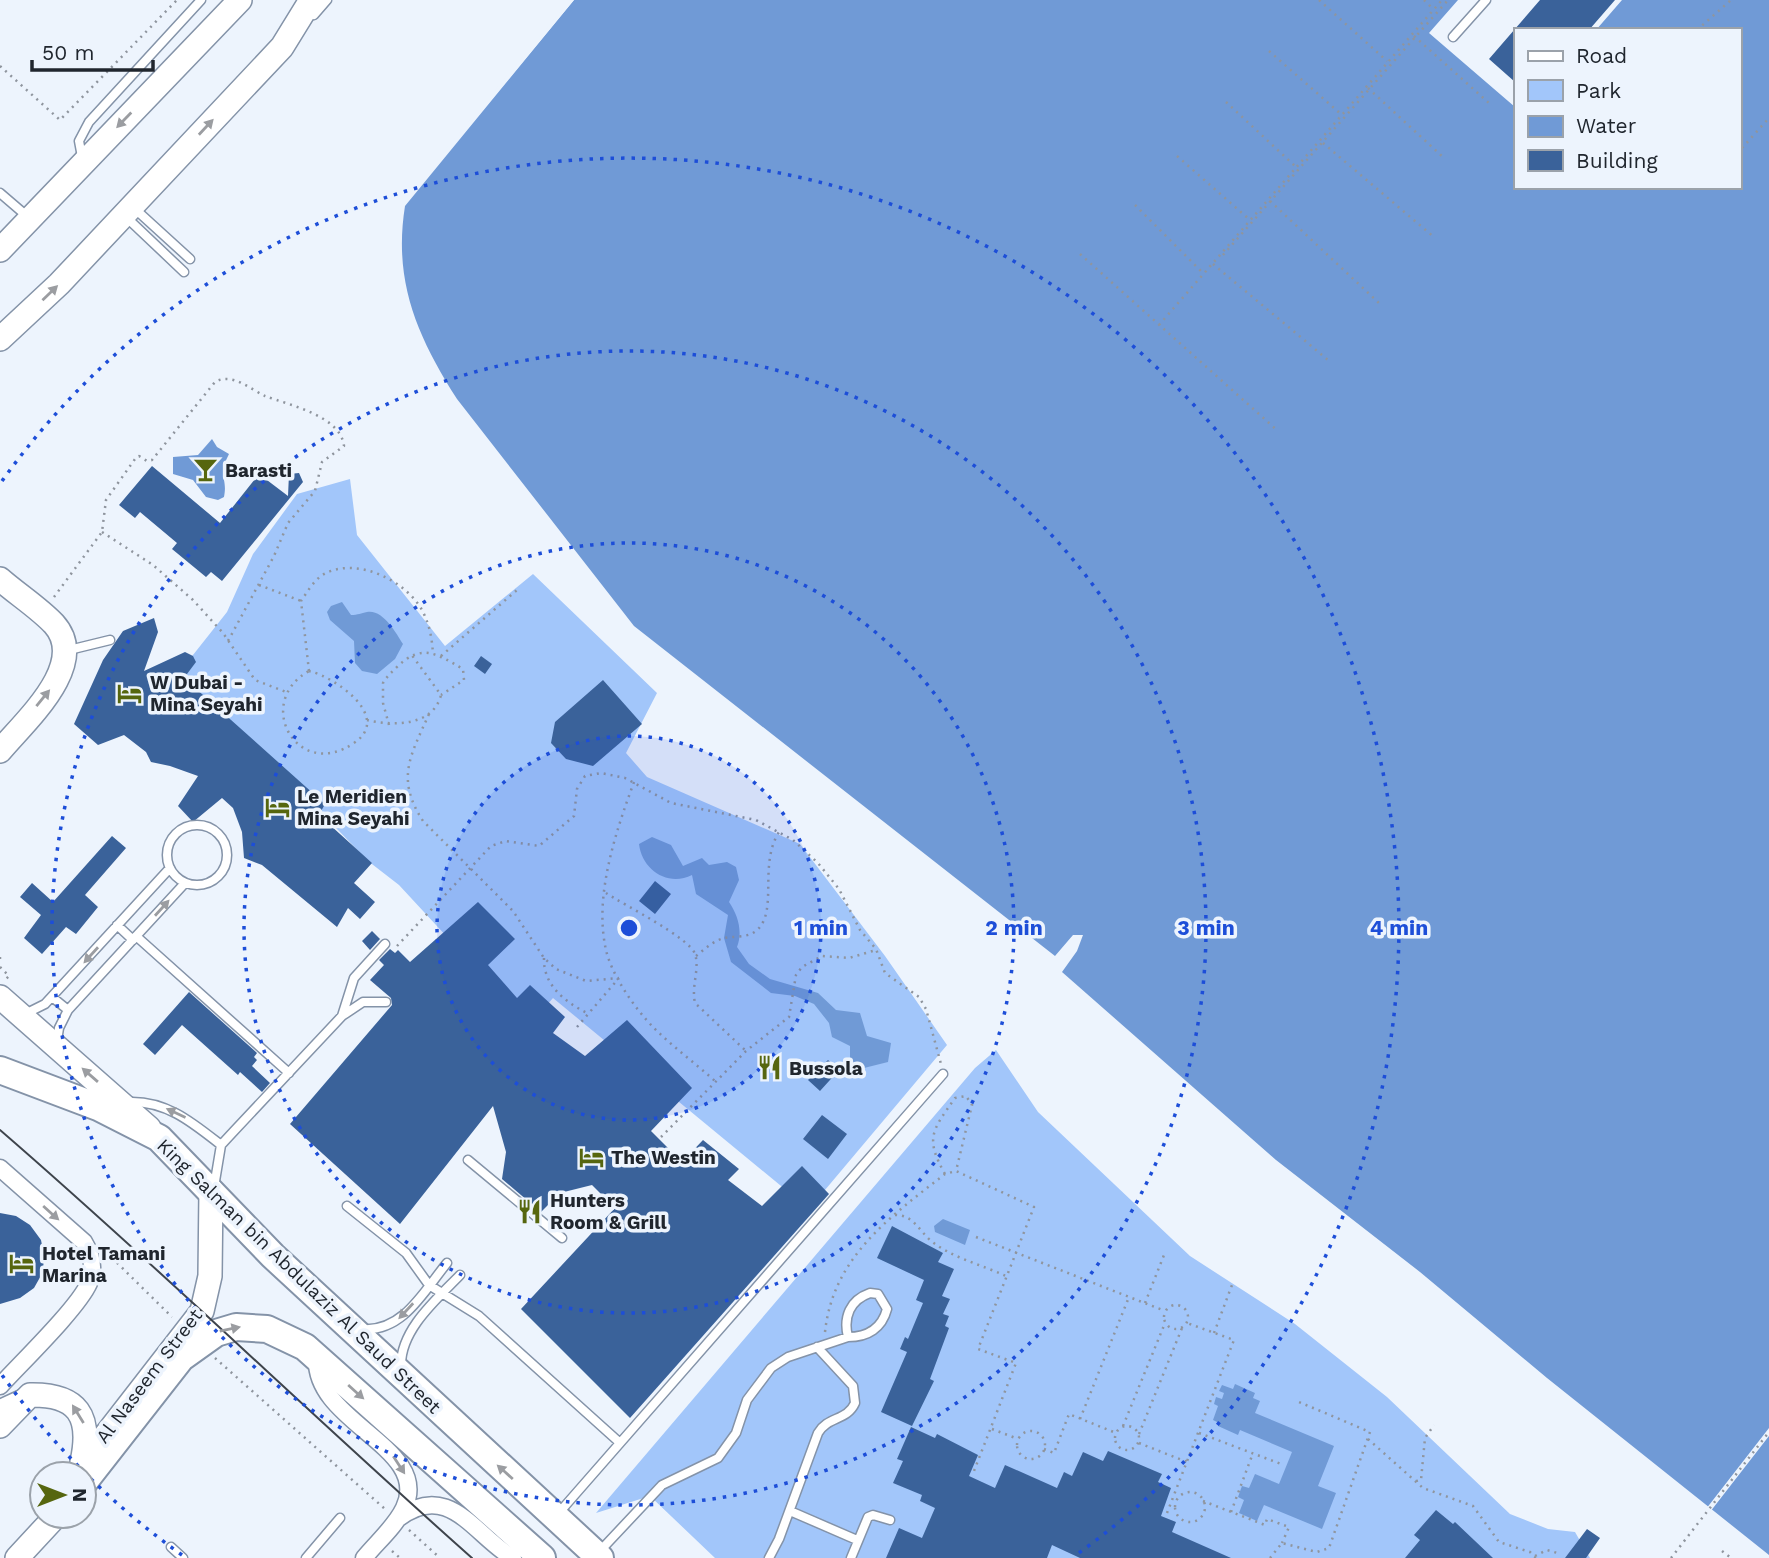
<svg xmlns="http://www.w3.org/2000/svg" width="1769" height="1558" viewBox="0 0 1769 1558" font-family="'Work Sans',sans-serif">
<rect width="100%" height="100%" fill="#edf4fd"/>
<path fill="#a2c6fa" d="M 350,479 L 357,535 L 445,646 L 533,574 L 657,693 L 626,753 L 647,777 L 800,844 L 885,956 L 947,1045 L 809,1209 L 553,998 L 517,1039 L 473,965 L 399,885 L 368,861 L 338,830 L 174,679 L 227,612 L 253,554 L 297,494 Z
M 996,1050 L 1038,1112 L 1190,1256 L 1295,1324 L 1387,1397 L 1510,1514 L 1548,1529 L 1575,1532 L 1590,1558 L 715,1558 L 650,1496 L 596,1513 L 975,1068 Z"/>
<path fill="#709ad6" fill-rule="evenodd" d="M 574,0 L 1769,0 L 1769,1555 L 1547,1378 L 1420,1272 L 1276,1160 L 1062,972 L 1077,951 L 1083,935 L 1073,935 L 1055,956 L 634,626 L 457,399 C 417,336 393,281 405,206 ZM 1515,30 L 1739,30 L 1739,187 L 1515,187 Z
M 212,439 L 217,447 L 229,454 C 217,477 228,477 224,497 L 218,500 L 206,497 L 193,480 L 173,474 L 173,457 L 198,455 Z
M 342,602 L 351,615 C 358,615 361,613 367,612 C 383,609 396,633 403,644 L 395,659 L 377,674 L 362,671 L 355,663 L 354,641 L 330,620 L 327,612 L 331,606 Z
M 652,837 L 671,845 L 683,866 L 702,858 L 709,865 L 727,862 L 736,867 L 739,880 L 729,902 C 738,915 743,932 737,947 L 749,964 L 770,979 L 818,993 L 836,1010 L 860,1013 L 867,1036 L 891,1043 L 888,1062 L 856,1070 L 850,1060 L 850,1046 L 832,1037 L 829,1023 L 814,1004 L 795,996 L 771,993 L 731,962 L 724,938 L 728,915 L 696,894 L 692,875 C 668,887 642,870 639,844 Z
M 943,1219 L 970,1230 L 965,1245 L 935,1232 L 934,1226 Z
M 1235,1384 L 1255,1393 L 1253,1398 L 1260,1401 L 1255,1413 L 1334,1446 L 1318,1486 L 1336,1493 L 1322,1529 L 1264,1505 L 1257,1521 L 1239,1513 L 1244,1500 L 1238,1497 L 1242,1486 L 1249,1488 L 1255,1474 L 1279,1484 L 1292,1452 L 1240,1430 L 1238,1435 L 1218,1426 L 1219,1423 L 1213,1420 L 1218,1406 L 1214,1404 L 1216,1397 L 1222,1399 L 1224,1393 L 1219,1391 L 1222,1385 L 1233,1389 Z"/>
<path fill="#edf4fd" d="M 570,0 L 574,0 L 401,209 L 447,147 Z
M 1458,0 L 1622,0 L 1596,30 L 1515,30 L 1515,107 L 1429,33 Z
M 1769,1428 L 1769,1436 L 1710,1512 L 1706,1509 Z"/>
<path fill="#3a629a" d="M 1540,0 L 1615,0 L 1589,30 L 1515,30 L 1515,82 L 1489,59 Z
M 152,466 L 220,523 L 259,474 L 288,496 L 289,474 L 299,473 L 303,482 L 222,581 L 211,572 L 206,577 L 172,549 L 177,543 L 140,512 L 135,518 L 119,505 Z
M 154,618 L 158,632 L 144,671 L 185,652 L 193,656 L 196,662 L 184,678 L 325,804 L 319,815 L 372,863 L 354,883 L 375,902 L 360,919 L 348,908 L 337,927 L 262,865 L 244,858 L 242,832 L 233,808 L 222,798 L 193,822 L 178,806 L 198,776 L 170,766 L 151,762 L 146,752 L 124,735 L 98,745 L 74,724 L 103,660 L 123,631 Z
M 481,656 L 492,664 L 485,674 L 474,666 Z
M 603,680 L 642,724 L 593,766 L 566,759 L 551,743 L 555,722 Z
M 112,836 L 126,848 L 85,895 L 98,907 L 76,934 L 66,927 L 42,954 L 24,938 L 41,915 L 20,897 L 32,883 L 53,902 Z
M 655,881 L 671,894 L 655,914 L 639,901 Z
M 478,902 L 515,939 L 488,965 L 517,998 L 530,985 L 565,1017 L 553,1033 L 585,1056 L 627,1020 L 692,1088 L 651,1131 L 682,1162 L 703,1140 L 739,1169 L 728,1180 L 762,1206 L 802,1166 L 829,1194 L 630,1418 L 521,1309 L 615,1208 L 592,1185 L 560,1193 L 541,1212 L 502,1179 L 506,1152 L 493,1106 L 400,1224 L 290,1124 L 392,1005 L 391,998 L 370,980 L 384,965 L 379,960 L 390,949 L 395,953 L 398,950 L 410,962 Z
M 372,931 L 380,939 L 370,950 L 362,941 Z
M 189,992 L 257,1053 L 254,1057 L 257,1060 L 252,1066 L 270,1083 L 262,1092 L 240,1072 L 238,1075 L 182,1025 L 155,1055 L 143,1044 Z
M 828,1060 L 839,1070 L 820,1091 L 808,1080 Z
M 822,1115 L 847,1134 L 828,1159 L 803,1139 Z
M 0,1213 L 16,1216 L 30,1225 L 41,1240 L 44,1255 L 43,1272 L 34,1288 L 20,1298 L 0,1304 Z
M 892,1226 L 943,1253 L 938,1262 L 954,1269 L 942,1296 L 950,1299 L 943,1314 L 949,1316 L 945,1326 L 949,1328 L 930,1379 L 934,1381 L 912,1426 L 881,1412 L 907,1352 L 900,1349 L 905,1337 L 908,1339 L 923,1303 L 916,1300 L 924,1280 L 877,1258 Z
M 911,1427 L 935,1438 L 937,1434 L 978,1455 L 969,1476 L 995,1488 L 1005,1465 L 1057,1488 L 1064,1472 L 1072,1476 L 1083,1452 L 1103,1461 L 1108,1451 L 1162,1474 L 1158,1482 L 1171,1488 L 1161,1516 L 1176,1522 L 1172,1532 L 1231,1558 L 1080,1558 L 1052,1545 L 1047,1558 L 886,1558 L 899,1528 L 922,1538 L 935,1508 L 920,1501 L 922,1495 L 893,1483 L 903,1461 L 897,1459 Z
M 1436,1510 L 1453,1524 L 1455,1522 L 1493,1558 L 1405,1558 L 1420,1540 L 1414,1535 Z
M 1587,1529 L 1600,1538 L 1586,1558 L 1565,1558 Z"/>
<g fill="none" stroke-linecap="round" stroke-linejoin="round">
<defs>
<path id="lane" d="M 314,15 L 327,0
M 1453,37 L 1486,0
M 82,157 L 79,141 L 89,122 L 201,0
M 0,193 L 28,217
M 134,208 L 190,259
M 126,217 L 184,272
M 65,651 L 110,640
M167 855a30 30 0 1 1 60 0a30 30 0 1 1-60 0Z
M 117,925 L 133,940
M 136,936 L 289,1073
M 52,997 L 68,1010
M 25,1014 L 45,1004 L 170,868
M 342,1016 L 354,978 L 385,944
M 57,1041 L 59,1028 L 68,1010 L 185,883
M 128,1102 C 166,1100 193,1123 221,1145
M 468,1160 L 562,1238
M 214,1187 L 221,1145 L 234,1131 L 342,1016 L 363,1002 L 386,1002
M 347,1206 L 406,1253 L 429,1285 L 479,1316 L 619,1442
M 363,1329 C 403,1332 424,1291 447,1263
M 401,1365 C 401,1329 437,1299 460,1275
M 790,1511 L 857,1540
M 557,1515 L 943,1074
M 171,1547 L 183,1558
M 599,1552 L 662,1485 L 718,1458 L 736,1433 L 747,1400 L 771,1368 L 788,1357 L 848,1337 C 843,1317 850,1300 870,1293 L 878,1294 L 887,1309 C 882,1328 868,1337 848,1337
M 306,1558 L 340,1518
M 769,1558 L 779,1539 L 818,1433 C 828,1416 847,1421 855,1403 L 853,1386 L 817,1347
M 851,1558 L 868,1517 L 873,1515 L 890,1520"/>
<path id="street" d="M 0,1168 L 84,1242 C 92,1255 95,1268 89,1283 C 78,1308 21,1363 0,1386
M 317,1357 C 312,1423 433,1447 404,1508 C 395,1527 377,1542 364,1558
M 0,1408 L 24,1397
M 399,1518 C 449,1480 475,1536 513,1558"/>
<path id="secondary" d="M 0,250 L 240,0
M 0,339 L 59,284 L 282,47 L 311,0
M 0,579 C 17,594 39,608 54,624 C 90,664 25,721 0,751
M 0,997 L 149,1128
M 0,1426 L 30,1395 C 78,1394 92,1416 82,1462
M 91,1454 L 202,1311 L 210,1276 L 211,1190
M 17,1558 L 56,1516"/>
<path id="primary" d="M 0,1070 L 98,1107 L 159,1138 L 273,1256 L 600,1558
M 84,1482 L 181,1358 L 216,1333 L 236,1327 L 267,1329 L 305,1347 L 542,1558"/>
</defs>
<use href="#lane" stroke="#8493a8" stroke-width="11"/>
<use href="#street" stroke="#8493a8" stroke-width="19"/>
<use href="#secondary" stroke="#8493a8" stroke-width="26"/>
<use href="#primary" stroke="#8493a8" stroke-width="30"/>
<path stroke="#8f959e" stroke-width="2.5" stroke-dasharray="2 5" stroke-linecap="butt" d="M 1319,0 L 1387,61
M 1424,0 L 1433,9
M 1697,30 L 1731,0
M 1414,36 L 1490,104
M 1269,51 L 1342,115
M 0,66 L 60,120 L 177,0
M 1368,88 L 1445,159
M 1226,102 L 1296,167
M 1323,143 L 1435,238
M 1742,148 L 1769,118
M 1177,156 L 1250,220
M 1270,201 L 1380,304
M 1135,205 L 1204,274
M 1080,254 L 1278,431
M 1223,255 L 1448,0
M 1213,264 L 1328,360
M 1159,325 L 1442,0
M 102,532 L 153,565 L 193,600 L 223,633 L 255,680 L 286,692
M 259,585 L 301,601
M 54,597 L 102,532 L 106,500 L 135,459 L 139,456 L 147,461 L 152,460 L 215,382 C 232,372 250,389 265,396 C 289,405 341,416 344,446 L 322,462 L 315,491 L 288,523 L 274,556 L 228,641
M 441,656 L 517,590
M 309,671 L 301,601 C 308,591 315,578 326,573 C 359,557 408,582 423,612 C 430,626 432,639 433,654
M 309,671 C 335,677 393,717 354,743 C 297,782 253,702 309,671 Z
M 429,714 C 411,755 395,778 423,821 L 513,911 L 544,958 L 556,969 L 586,981 L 619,978
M 367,720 C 392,726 433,727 441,695 L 411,654
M 389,725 L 383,703 L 383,683 C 387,676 392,672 398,666 C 422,643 437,654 463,669 L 464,680 L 441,695
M 634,782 C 616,831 595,893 605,945 C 609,972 635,1009 654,1028 C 673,1047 695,1063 715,1081
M 606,893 C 624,905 690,938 695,954 C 700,969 691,986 695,1003 L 746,1051
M 397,946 L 491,846 L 506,841 L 539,846 L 574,816 L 577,789 L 585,776 L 601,773 L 625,778 L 671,803 L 756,820 L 793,840 L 818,863 L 839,889 L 860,930 L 876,949 L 885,973 L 919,997 L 926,1009 L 941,1064
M 696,956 C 705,949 713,941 724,938 C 734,936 747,938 756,931 C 779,912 758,865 779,832
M 0,957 L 0,959
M 544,958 C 543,985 565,1002 587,1013
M 0,967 L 9,976 L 6,979
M 577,1027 L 619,978
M 661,1137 L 746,1051 L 789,1017 L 796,975 L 802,967 L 822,956 L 849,958 L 876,950
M 945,1174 C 924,1137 933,1130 955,1098 L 966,1096 L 972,1105 L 956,1171
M 895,1215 C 913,1215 918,1229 930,1240 C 950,1257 982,1265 1006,1276
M 976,1237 L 1165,1311
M 107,1253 L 172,1317
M 1145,1303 L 1164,1255
M1164 1317a12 12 0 1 1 24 0a12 12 0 1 1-24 0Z
M 825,1332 C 833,1257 890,1217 945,1174 L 956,1171 L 1034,1207 L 978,1349 L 1016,1363 L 974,1471
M 1214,1333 L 1232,1285
M 215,1358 L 385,1509
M 1080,1419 L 1129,1297
M1115 1438a12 12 0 1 1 24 0a12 12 0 1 1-24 0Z
M 1123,1426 L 1165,1323
M 992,1429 L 1018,1439
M1017 1445a14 14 0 1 1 28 0a14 14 0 1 1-28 0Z
M 1199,1433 L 1281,1464
M 1139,1434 L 1182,1328
M 1368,1439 L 1423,1488 L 1473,1506 L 1499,1542 L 1530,1552 L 1536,1558
M 1139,1443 L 1187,1462
M 1044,1449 L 1054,1453 L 1069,1414 L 1116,1433
M 1416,1481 L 1421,1480 L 1425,1438 L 1434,1425
M1175 1507a15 15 0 1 1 30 0a15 15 0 1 1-30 0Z
M 1203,1501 L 1265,1525 L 1267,1519 L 1289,1527 L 1282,1543
M 1231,1512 L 1253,1453
M 1167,1513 L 1234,1340 L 1187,1323
M 409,1530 L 440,1558
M 392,1551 L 400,1558
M 1722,1551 L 1731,1558
M 1535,1556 L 1547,1550 L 1561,1554
M 1270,1558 L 1282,1543 L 1317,1552 L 1329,1548 L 1370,1432 L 1299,1402
M 1671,1558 L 1769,1432"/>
<use href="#lane" stroke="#fff" stroke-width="8"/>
<use href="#street" stroke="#fff" stroke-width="16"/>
<use href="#secondary" stroke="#fff" stroke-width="23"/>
<use href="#primary" stroke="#fff" stroke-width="26"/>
<path stroke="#3e444c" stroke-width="2" d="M 0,1130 C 161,1269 313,1417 472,1558"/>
</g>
<defs><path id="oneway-solid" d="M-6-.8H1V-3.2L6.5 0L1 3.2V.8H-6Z" transform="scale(1.75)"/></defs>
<g fill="#9b9da1">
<use href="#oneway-solid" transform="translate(124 120) rotate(134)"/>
<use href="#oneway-solid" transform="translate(206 127) rotate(-47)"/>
<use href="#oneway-solid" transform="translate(50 293) rotate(-44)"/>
<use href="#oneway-solid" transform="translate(43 698) rotate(-51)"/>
<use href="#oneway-solid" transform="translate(162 908) rotate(-48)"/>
<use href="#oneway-solid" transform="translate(91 955) rotate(132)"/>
<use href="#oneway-solid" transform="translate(90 1075) rotate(-139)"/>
<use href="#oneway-solid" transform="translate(176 1113) rotate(-155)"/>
<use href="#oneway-solid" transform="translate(51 1213) rotate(42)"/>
<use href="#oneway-solid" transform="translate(406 1311) rotate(133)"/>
<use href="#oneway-solid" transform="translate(230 1329) rotate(-12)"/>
<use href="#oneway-solid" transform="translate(356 1392) rotate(42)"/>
<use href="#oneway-solid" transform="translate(78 1414) rotate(-122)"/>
<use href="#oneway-solid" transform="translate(399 1465) rotate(57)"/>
<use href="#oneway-solid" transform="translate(505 1472) rotate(-138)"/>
</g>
<circle cx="629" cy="928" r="192" fill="#1d4ed8" fill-opacity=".12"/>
<g fill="none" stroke="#1d4ed8" stroke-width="3.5" stroke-dasharray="3.5 7">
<circle cx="629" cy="928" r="192"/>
<circle cx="629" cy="928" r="385"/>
<circle cx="629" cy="928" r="577"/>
<path d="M182 1555A770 770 0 0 1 2 1375M2 481A770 770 0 1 1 1076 1555"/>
</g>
<defs>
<symbol id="bar-bare" viewBox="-9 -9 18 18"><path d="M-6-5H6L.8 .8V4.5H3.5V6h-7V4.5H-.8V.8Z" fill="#56660f" stroke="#edf4fd" stroke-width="2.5" paint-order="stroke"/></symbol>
<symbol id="hotel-bare" viewBox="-9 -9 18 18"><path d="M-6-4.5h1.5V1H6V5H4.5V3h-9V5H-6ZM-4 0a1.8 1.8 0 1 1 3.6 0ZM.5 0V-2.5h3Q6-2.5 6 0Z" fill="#56660f" stroke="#edf4fd" stroke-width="2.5" paint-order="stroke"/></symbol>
<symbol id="restaurant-bare" viewBox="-9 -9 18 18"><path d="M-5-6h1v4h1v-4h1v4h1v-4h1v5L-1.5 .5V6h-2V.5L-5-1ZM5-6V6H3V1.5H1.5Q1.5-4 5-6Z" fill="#56660f" stroke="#edf4fd" stroke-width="2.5" paint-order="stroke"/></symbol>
</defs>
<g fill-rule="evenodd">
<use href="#bar-bare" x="188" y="452" width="35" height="35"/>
<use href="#hotel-bare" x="112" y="676" width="35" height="35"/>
<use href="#hotel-bare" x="260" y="790" width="35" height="35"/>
<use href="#restaurant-bare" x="752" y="1050" width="35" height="35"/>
<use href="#hotel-bare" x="574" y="1140" width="35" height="35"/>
<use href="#restaurant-bare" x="512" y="1194" width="35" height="35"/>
<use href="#hotel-bare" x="4" y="1246" width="35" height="35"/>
</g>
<g text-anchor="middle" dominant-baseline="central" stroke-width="7" stroke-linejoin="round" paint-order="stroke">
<g font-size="19" font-weight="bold" fill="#20262e" stroke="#edf4fd" text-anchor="start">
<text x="225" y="470">Barasti</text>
<text x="150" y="682">W Dubai -<tspan x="150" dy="22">Mina Seyahi</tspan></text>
<text x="297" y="796">Le Meridien<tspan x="297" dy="22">Mina Seyahi</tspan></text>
<text x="789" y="1068">Bussola</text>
<text x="611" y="1157">The Westin</text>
<text x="550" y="1200">Hunters<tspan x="550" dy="22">Room &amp; Grill</tspan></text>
<text x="42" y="1253">Hotel Tamani<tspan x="42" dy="22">Marina</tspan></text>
</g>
<g font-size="19" fill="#20262e" stroke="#edf4fd">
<text transform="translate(299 1276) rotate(44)">King Salman bin Abdulaziz Al Saud Street</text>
<text transform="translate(149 1376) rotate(-53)">Al Naseem Street</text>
</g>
</g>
<circle cx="629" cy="928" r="10" fill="#1d4ed8" stroke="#edf4fd" stroke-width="3.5"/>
<g font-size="21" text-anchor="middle" font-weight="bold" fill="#1d4ed8" stroke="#edf4fd" stroke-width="7" stroke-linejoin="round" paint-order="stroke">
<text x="821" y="935">1 min</text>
<text x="1014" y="935">2 min</text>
<text x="1206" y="935">3 min</text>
<text x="1399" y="935">4 min</text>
</g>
<rect x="1514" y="28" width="228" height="161" fill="#edf4fd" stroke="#9ba2aa" stroke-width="2"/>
<rect x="1528" y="51" width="35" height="10" fill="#ffffff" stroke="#9ba2aa" stroke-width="2"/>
<text x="1576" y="63" font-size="21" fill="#20262e">Road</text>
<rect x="1528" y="80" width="35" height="21" fill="#a2c6fa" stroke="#9ba2aa" stroke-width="2"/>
<text x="1576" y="98" font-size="21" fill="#20262e">Park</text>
<rect x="1528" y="116" width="35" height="21" fill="#709ad6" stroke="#9ba2aa" stroke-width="2"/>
<text x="1576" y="133" font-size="21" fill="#20262e">Water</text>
<rect x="1528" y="150" width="35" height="21" fill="#3a629a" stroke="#9ba2aa" stroke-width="2"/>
<text x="1576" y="168" font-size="21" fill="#20262e">Building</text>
<g transform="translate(63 1495) rotate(90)"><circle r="33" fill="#edf4fd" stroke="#9ba2aa" stroke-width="2"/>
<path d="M0-5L12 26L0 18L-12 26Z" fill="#56660f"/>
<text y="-10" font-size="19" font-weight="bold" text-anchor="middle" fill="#20262e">N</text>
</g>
<path d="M32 60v10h121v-10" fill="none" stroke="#20262e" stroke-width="3.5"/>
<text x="42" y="60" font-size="21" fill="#20262e" stroke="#edf4fd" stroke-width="5" paint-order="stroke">50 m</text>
</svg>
